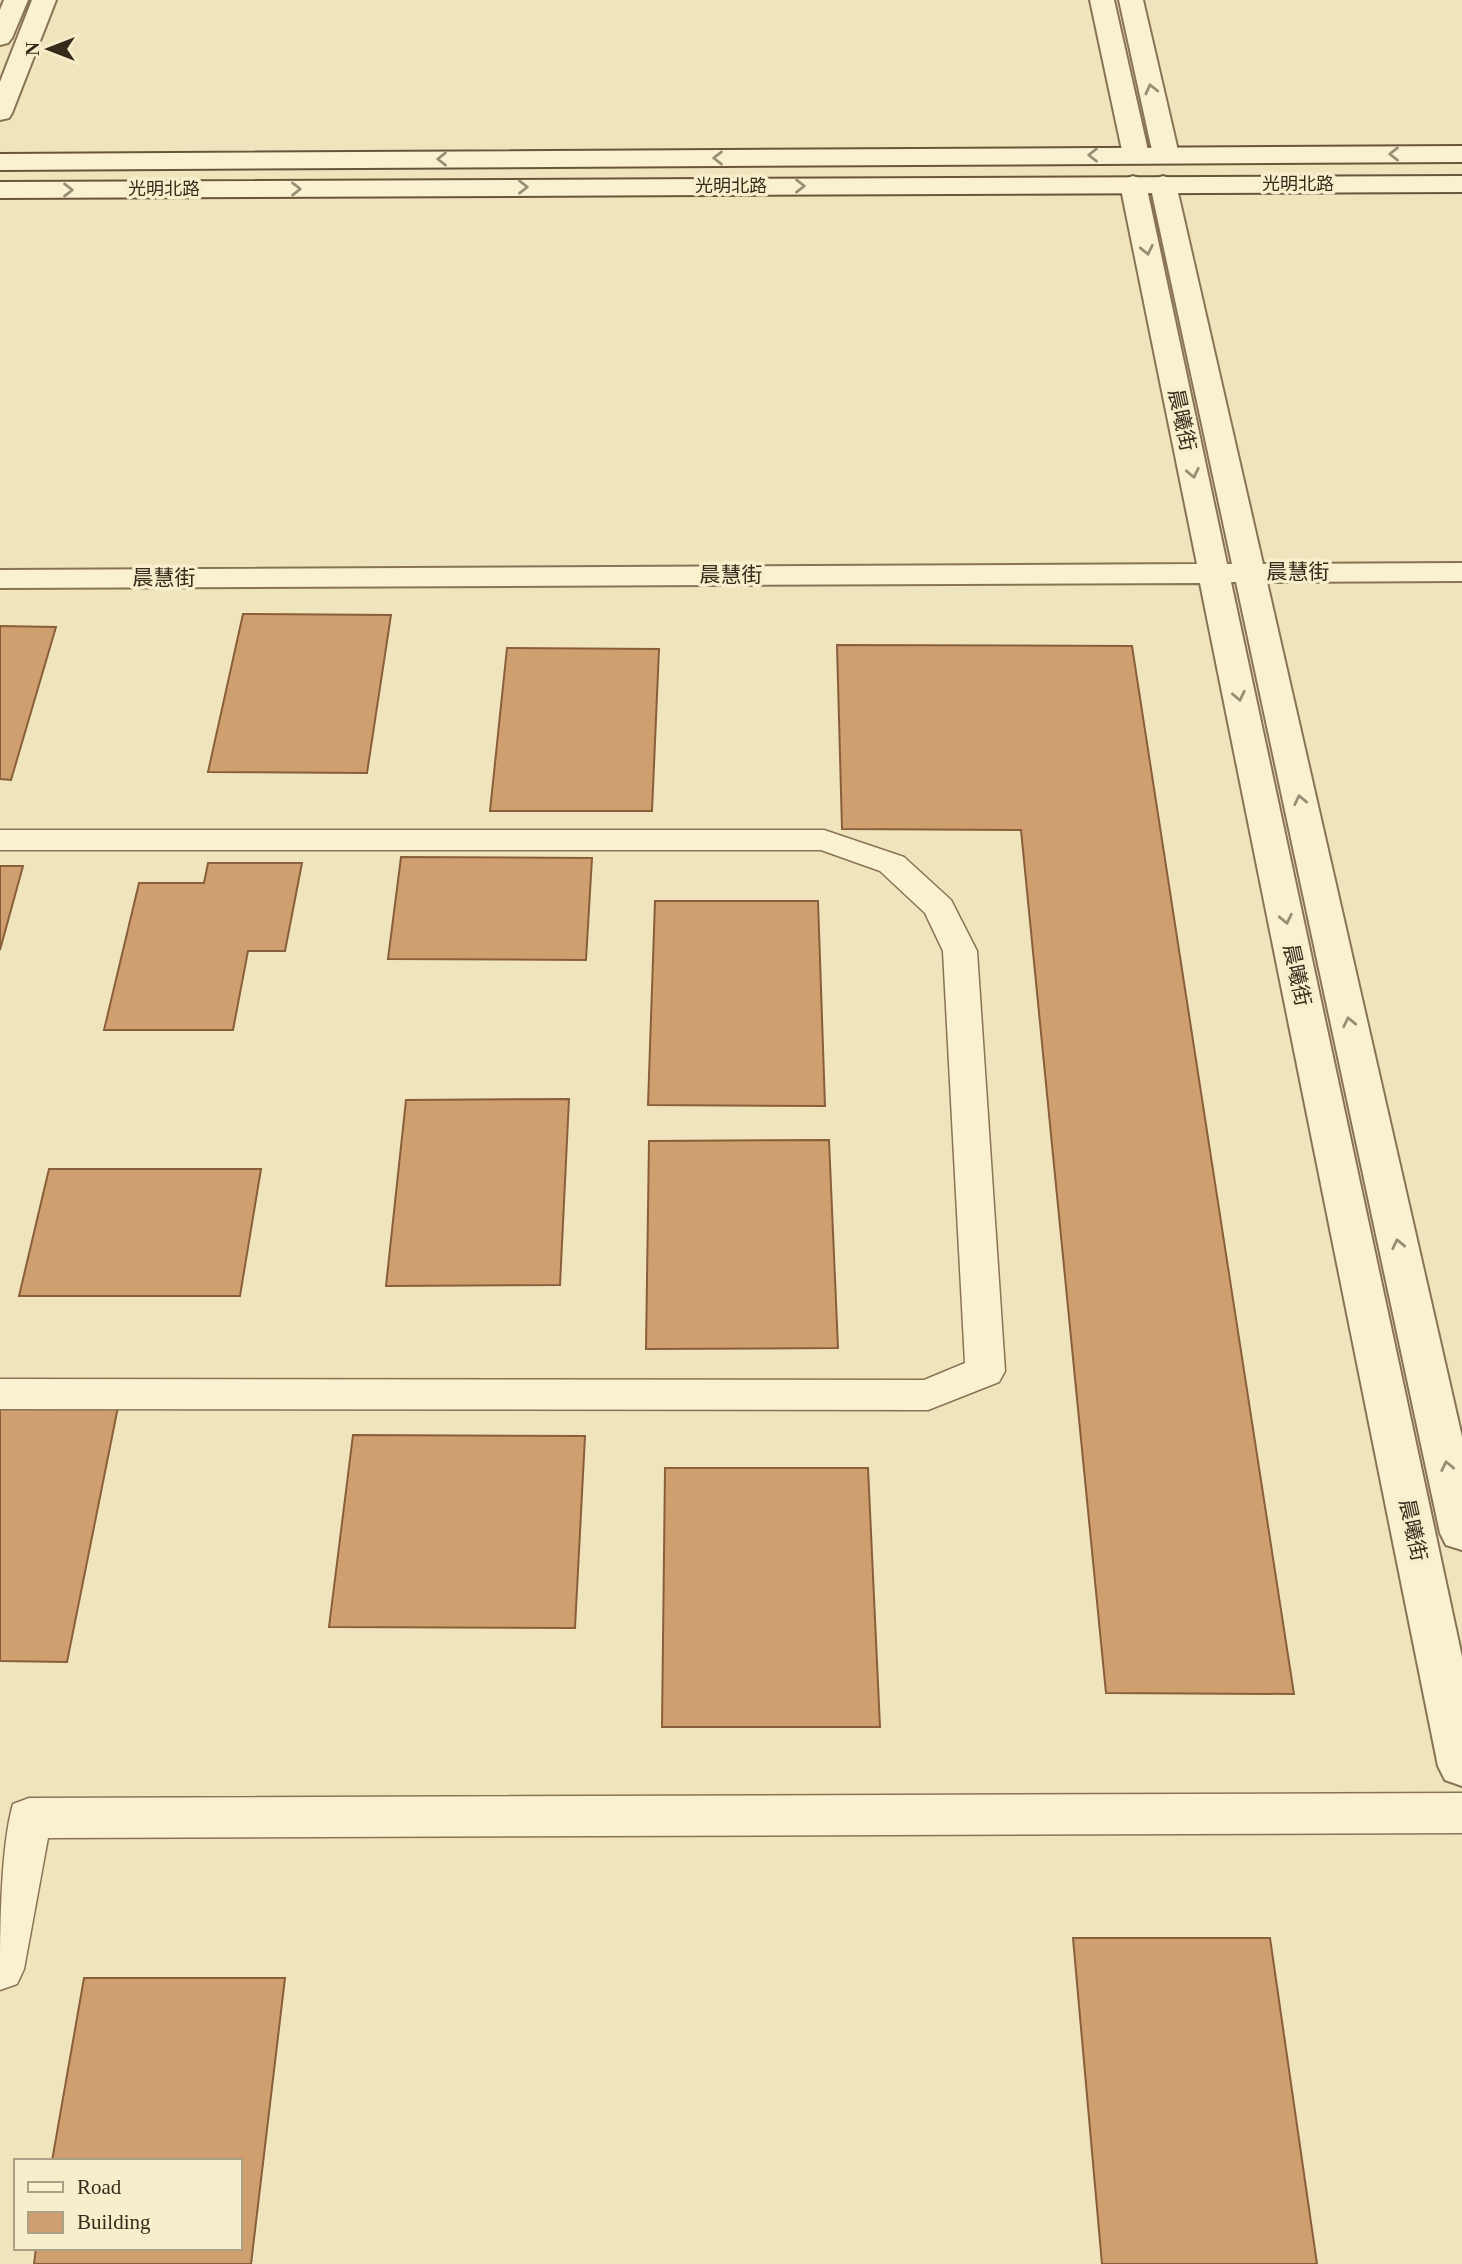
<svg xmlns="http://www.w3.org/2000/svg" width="1462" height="2264" viewBox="0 0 1462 2264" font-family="'Times New Roman','Noto Sans SC',serif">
<rect width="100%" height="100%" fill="#f0e4bc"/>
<path fill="#d09f70" stroke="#885f3a" stroke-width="2" d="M 243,614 L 391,615 L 367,773 L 208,772 Z
M 0,626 L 56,627 L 11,780 L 0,779 Z
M 837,645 L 1132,646 L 1294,1694 L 1106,1693 L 1021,830 L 842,829 Z
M 507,648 L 659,649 L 652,811 L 490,811 Z
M 401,857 L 592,858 L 586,960 L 388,959 Z
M 208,863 L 302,863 L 285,951 L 248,951 L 233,1030 L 104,1030 L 139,883 L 204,883 Z
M 0,866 L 23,866 L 0,950 Z
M 655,901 L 818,901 L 825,1106 L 648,1105 Z
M 569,1099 L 560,1285 L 386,1286 L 406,1100 Z
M 829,1140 L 838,1348 L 646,1349 L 649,1141 Z
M 49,1169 L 261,1169 L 240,1296 L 19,1296 Z
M 0,1407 L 118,1407 L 67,1662 L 0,1661 Z
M 353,1435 L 585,1436 L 575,1628 L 329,1627 Z
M 665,1468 L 868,1468 L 880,1727 L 662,1727 Z
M 1073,1938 L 1270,1938 L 1317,2264 L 1102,2264 Z
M 84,1978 L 285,1978 L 251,2264 L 34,2264 L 36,2248 L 240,2248 L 240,2161 L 52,2161 Z"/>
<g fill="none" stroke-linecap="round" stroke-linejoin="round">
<defs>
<path id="service" d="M 0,830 L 824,830 L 904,857 L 951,900 L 977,951 L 1005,1371 L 999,1382 L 928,1410 L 0,1409 L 0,1379 L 924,1380 L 965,1363 L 943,951 L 925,913 L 880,871 L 821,850 L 0,850 Z
M 1462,1793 L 1462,1833 L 48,1838 L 24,1969 L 17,1984 L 0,1990 C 0,1938 0,1849 13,1804 L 29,1798 Z"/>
<path id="minor" d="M 4,0 L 28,0 L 12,38 L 8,43 L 0,45 L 0,10 Z
M 32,0 L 56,0 L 12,113 L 9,118 L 0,120 L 0,82 Z
M 1090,0 L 1114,0 L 1149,155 L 1145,160 L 1136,163 L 1127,160 L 1123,155 Z
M 1119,0 L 1143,0 L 1179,155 L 1175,160 L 1166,163 L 1157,160 L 1153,155 Z
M 1133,176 L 1142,179 L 1146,184 L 1227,564 L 1232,564 L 1150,184 L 1154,179 L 1163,176 L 1172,179 L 1176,184 L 1263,564 L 1462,563 L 1462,581 L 1267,582 L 1462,1437 L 1462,1550 L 1446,1545 L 1440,1533 L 1236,582 L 1231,582 L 1462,1657 L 1462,1786 L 1445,1780 L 1438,1766 L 1200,583 L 0,588 L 0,570 L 1197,564 L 1120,184 L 1124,179 Z"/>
<path id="secondary" d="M 1462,146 L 1462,162 L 0,170 L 0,154 Z
M 1462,176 L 1462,192 L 0,198 L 0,182 Z"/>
</defs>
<use href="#service" stroke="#887455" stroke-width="3"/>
<use href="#minor" stroke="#887455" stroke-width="4"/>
<use href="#secondary" stroke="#695539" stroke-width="4"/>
<use href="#service" fill="#faf1d0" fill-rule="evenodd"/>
<use href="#minor" fill="#faf1d0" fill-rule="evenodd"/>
<use href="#secondary" fill="#faf1d0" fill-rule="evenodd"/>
</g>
<defs><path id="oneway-chevron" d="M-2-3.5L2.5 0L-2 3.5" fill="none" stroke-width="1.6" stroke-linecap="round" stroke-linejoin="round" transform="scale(1.75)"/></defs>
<g stroke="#988e76">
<use href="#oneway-chevron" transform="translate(1151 89) rotate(-103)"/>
<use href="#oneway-chevron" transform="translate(1394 154) rotate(180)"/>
<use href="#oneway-chevron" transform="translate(1093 155) rotate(180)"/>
<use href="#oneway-chevron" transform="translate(718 158) rotate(180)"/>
<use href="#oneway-chevron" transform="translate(442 159) rotate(180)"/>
<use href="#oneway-chevron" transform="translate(800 186)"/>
<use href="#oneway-chevron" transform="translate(523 187)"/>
<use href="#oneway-chevron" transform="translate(296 189)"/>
<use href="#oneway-chevron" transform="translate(68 190)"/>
<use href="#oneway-chevron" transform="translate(1147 250) rotate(78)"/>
<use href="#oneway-chevron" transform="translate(1193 473) rotate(78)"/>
<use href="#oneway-chevron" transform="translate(1239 696) rotate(78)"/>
<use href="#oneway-chevron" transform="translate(1300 800) rotate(-102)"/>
<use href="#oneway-chevron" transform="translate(1286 919) rotate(78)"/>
<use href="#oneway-chevron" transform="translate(1349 1022) rotate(-102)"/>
<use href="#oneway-chevron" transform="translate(1398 1244) rotate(-102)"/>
<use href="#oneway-chevron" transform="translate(1447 1466) rotate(-102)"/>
</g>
<g text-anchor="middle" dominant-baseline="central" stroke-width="7" stroke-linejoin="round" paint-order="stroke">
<g font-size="18" fill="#362a1b" stroke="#f7eecc">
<text x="1298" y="184">光明北路</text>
<text x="731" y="186">光明北路</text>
<text x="164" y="189">光明北路</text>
</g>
<g font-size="21" fill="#362a1b" stroke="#f7eecc">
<text transform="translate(1182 420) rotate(78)">晨曦街</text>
<text x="1298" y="572">晨慧街</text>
<text x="731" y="575">晨慧街</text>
<text x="164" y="578">晨慧街</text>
<text transform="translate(1297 975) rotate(78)">晨曦街</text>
<text transform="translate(1413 1530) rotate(78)">晨曦街</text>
</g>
</g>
<rect x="14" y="2159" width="228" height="91" fill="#f7eecc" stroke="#aaa085" stroke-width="2"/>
<rect x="28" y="2182" width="35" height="10" fill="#faf1d0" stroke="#aaa085" stroke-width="2"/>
<text x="77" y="2194" font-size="21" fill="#362a1b">Road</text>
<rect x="28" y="2212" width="35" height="21" fill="#d09f70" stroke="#aaa085" stroke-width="2"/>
<text x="77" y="2229" font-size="21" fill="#362a1b">Building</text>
<g transform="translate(49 49) rotate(270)" stroke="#f7eecc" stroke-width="5" paint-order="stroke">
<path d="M0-5L12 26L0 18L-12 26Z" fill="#362a1b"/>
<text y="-10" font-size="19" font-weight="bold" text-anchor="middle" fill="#362a1b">N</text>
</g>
</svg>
